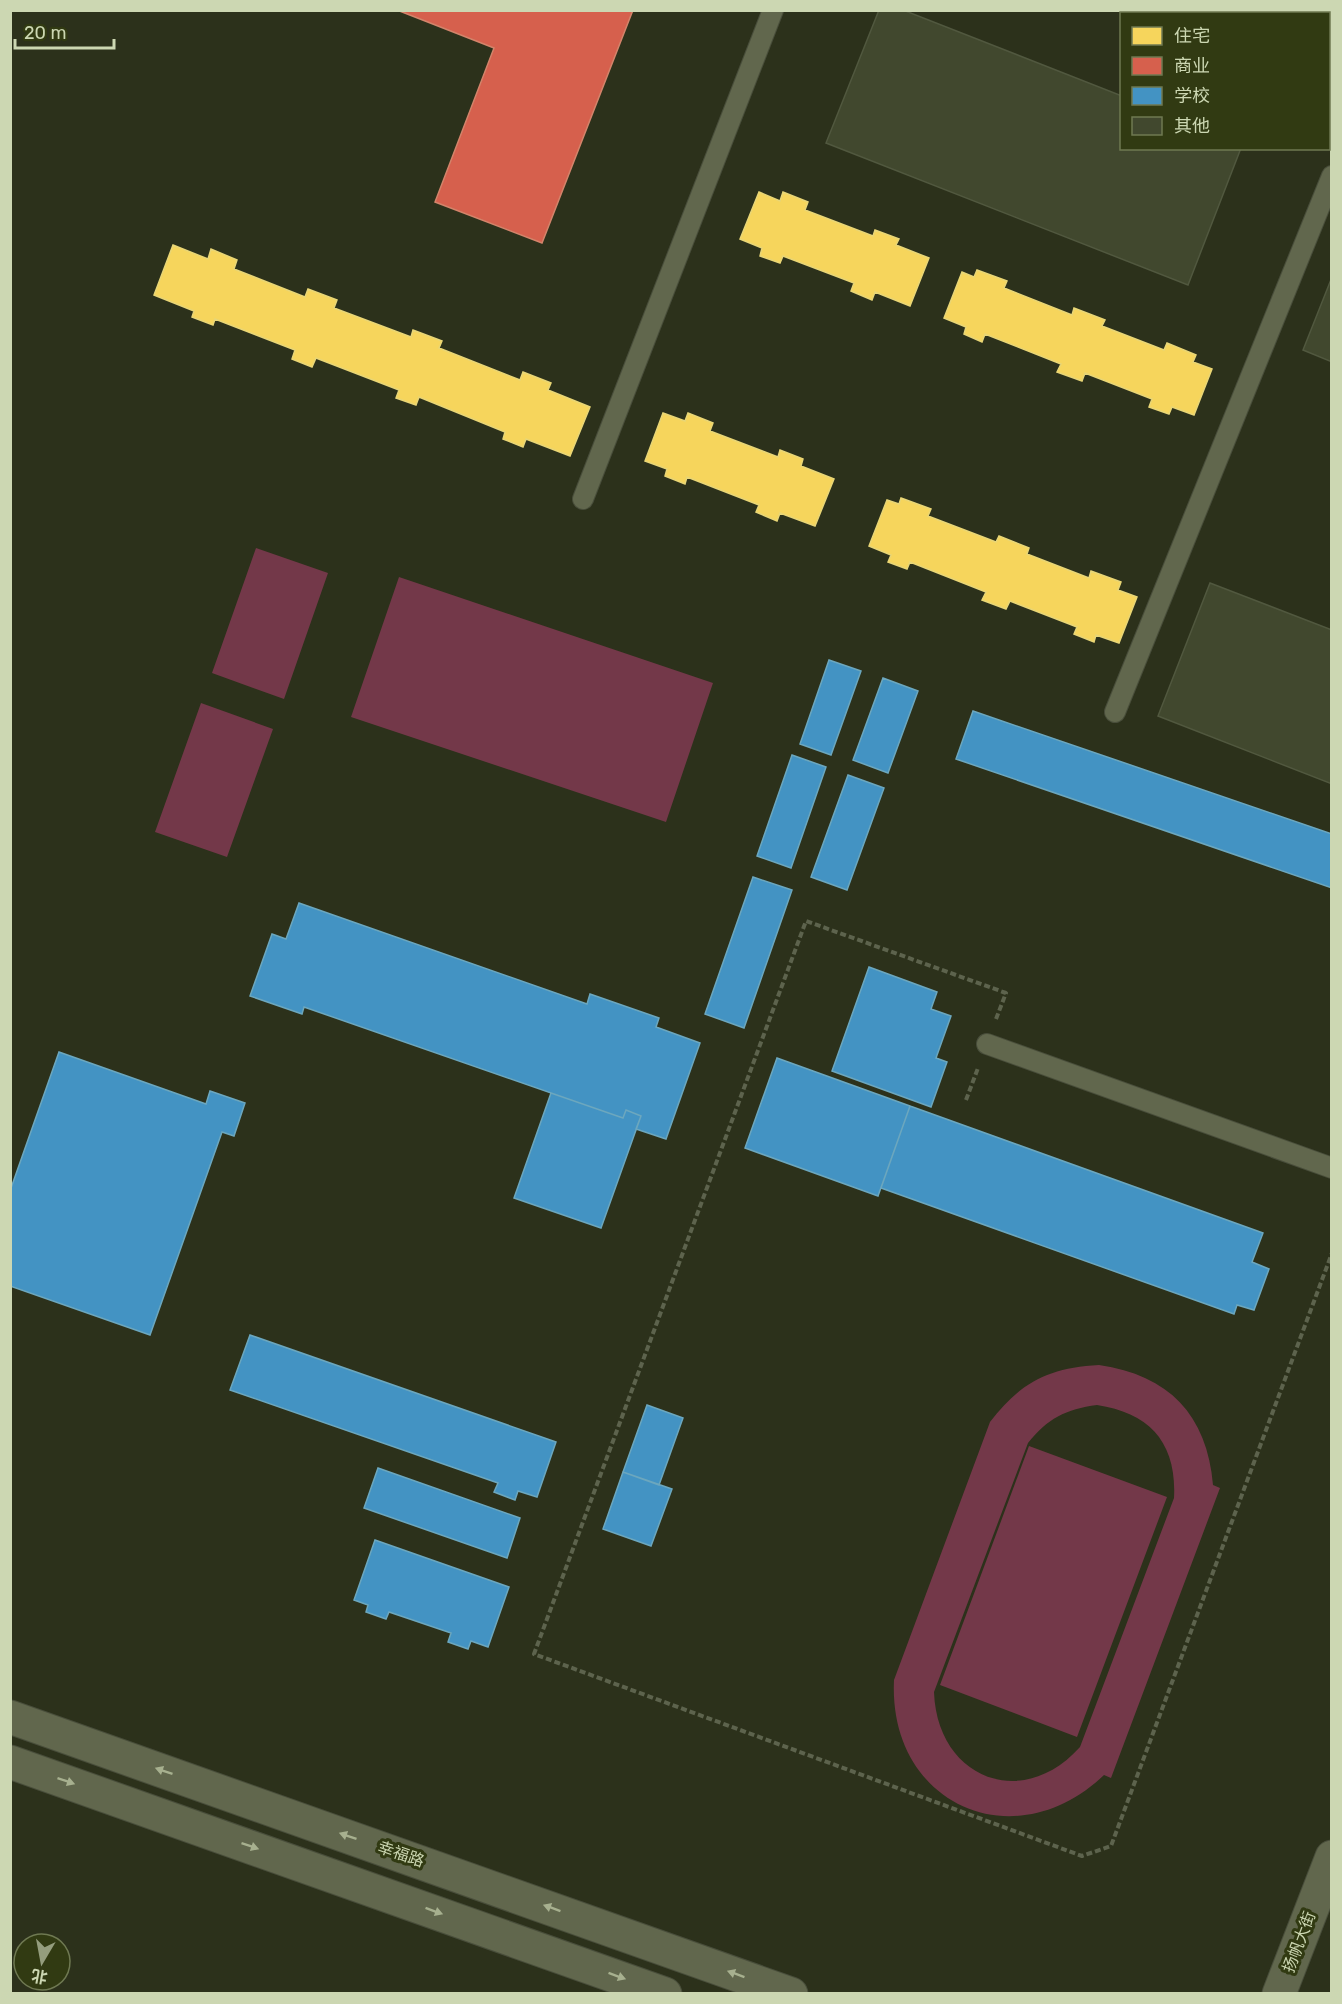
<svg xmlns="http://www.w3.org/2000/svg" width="1342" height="2004" viewBox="0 0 1342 2004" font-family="Rubik,'Noto Sans SC',sans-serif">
<rect width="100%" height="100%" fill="#2c311b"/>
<path fill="#733849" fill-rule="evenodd" d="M 256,548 L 328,573 L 284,699 L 212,673 Z
M 399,577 L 713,683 L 666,822 L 351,717 Z
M 201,703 L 273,729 L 227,857 L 155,832 Z
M 1099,1365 C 1169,1375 1207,1415 1213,1485 L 1220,1488 L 1111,1778 L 1104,1775 C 1014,1861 888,1804 894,1680 L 990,1422 C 1021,1382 1048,1368 1099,1365 ZM 1097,1405 C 1150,1413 1177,1443 1174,1498 L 1080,1747 C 1022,1812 937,1778 934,1692 L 1028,1443 C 1047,1419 1066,1409 1097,1405 Z
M 1029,1446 L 1167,1497 L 1077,1737 L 940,1685 Z"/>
<path fill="#f6d55c" stroke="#e9d676" stroke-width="1.5" d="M 759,192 L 780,201 L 783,192 L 808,202 L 805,210 L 873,236 L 875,230 L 899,239 L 896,245 L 929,258 L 910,306 L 875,292 L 872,300 L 851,291 L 854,283 L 783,256 L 780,263 L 760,256 L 762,248 L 740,239 Z
M 173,245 L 208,259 L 211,249 L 237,260 L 234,269 L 305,297 L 308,289 L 337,300 L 334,308 L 411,337 L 413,330 L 442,341 L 439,348 L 520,380 L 523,372 L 551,383 L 548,390 L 590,407 L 570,456 L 526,439 L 523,447 L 503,439 L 505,432 L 419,397 L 416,405 L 396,398 L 399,390 L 316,358 L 312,367 L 292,359 L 295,350 L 215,319 L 213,325 L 192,317 L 194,311 L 154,295 Z
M 977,270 L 1007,281 L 1004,288 L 1072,315 L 1074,308 L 1105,320 L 1102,326 L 1164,350 L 1167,343 L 1196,355 L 1193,362 L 1212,369 L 1194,415 L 1172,407 L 1169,414 L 1149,407 L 1152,399 L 1085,373 L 1082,381 L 1057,372 L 1061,364 L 985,334 L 982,342 L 964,334 L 966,327 L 944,318 L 962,272 L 974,277 Z
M 663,413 L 685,421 L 688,413 L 713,423 L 710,431 L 778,457 L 780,450 L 803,459 L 801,466 L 834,479 L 815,526 L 780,513 L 777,521 L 756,512 L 759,505 L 687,477 L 685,484 L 665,476 L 667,469 L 645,461 Z
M 901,498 L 931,509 L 928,516 L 996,542 L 999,536 L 1029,548 L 1027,554 L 1089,578 L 1091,571 L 1121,582 L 1118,590 L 1137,597 L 1119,643 L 1096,635 L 1094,642 L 1074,634 L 1077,627 L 1010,601 L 1006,609 L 982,600 L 986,592 L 910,562 L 907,569 L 888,562 L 891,555 L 869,546 L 887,500 L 899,504 Z"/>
<path fill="#d6604d" stroke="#d3846b" stroke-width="1.5" d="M 397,10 L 633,10 L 542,243 L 435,202 L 494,48 Z"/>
<path fill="#4393c3" stroke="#6ca7be" stroke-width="1.5" d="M 829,660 L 861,671 L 831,755 L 800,744 Z
M 883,678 L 918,691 L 888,773 L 853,760 Z
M 973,711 L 1332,834 L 1332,888 L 956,759 Z
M 792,755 L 826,767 L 791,868 L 757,856 Z
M 848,775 L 884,788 L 847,890 L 811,877 Z
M 753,877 L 792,890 L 744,1028 L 705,1014 Z
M 299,903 L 587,1004 L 590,994 L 659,1018 L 656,1027 L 700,1043 L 666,1139 L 636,1129 L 641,1116 L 626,1110 L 623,1118 L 304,1007 L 302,1014 L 250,996 L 272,934 L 286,939 Z
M 869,967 L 937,992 L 931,1009 L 951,1016 L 936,1058 L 947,1062 L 931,1107 L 832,1071 Z
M 59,1052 L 206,1104 L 210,1091 L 245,1103 L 234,1136 L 222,1132 L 150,1335 L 10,1286 L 10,1191 Z
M 777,1058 L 910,1106 L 878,1196 L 745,1148 Z
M 551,1093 L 623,1118 L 626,1110 L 641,1116 L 601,1228 L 514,1198 Z
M 910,1106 L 1263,1233 L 1252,1262 L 1269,1269 L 1254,1310 L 1237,1305 L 1234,1314 L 881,1188 Z
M 250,1335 L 556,1442 L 537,1497 L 518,1491 L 515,1500 L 494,1492 L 498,1483 L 230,1390 Z
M 647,1405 L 683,1418 L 659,1485 L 623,1472 Z
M 378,1468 L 520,1518 L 507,1558 L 364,1508 Z
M 623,1472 L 672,1489 L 651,1546 L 603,1529 Z
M 375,1540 L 509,1587 L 488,1647 L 471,1641 L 468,1649 L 448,1642 L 451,1633 L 389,1612 L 386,1619 L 366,1612 L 368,1605 L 354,1600 Z"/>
<path fill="#41482e" stroke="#51583f" stroke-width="1.5" d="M 879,10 L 903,10 L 1122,96 L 1122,148 L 1241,148 L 1188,285 L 826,143 Z
M 1332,277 L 1332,362 L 1303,350 Z
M 1332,277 L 1332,362 L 1303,350 Z
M 1210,583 L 1332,630 L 1332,784 L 1158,716 Z"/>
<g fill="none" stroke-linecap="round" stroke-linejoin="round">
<defs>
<path id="service" d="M 583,499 L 773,10
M 1115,712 L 1332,176
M 987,1044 L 1332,1168"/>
<path id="tertiary" d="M 10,1717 L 791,1994
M 10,1762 L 665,1994"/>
<path id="secondary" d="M 1279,1994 L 1332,1857"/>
</defs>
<use href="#service" stroke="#494e3b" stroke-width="22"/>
<use href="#tertiary" stroke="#494e3b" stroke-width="35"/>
<use href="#secondary" stroke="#494e3b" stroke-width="35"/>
<path stroke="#5d634d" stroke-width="4" stroke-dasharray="6 3" stroke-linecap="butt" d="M 996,1019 L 1006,993 L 806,921 L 534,1654 L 1082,1856 L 1111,1846 L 1332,1253
M 966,1100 L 978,1068"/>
<use href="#service" stroke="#61674d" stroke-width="20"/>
<use href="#tertiary" stroke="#61674d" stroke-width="33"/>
<use href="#secondary" stroke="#61674d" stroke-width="33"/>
</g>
<defs><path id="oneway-solid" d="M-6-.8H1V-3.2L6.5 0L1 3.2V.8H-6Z" transform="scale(1.5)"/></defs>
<g fill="#a7b08f">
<use href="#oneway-solid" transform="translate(164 1771) rotate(-161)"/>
<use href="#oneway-solid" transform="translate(66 1781) rotate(19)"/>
<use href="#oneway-solid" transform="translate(348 1836) rotate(-161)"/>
<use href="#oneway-solid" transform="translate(250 1846) rotate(19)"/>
<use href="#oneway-solid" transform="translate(552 1908) rotate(-160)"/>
<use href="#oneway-solid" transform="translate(434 1911) rotate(20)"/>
<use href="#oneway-solid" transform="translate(736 1974) rotate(-160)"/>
<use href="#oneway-solid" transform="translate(617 1976) rotate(20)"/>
</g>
<g text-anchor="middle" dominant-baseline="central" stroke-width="6" stroke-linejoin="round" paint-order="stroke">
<g font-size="16" fill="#ccd7b2" stroke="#313a12">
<text transform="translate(401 1854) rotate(19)">幸福路</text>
<text transform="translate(1299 1942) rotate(-69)">扬帆大街</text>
</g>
</g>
<rect width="1342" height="2004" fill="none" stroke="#ccd7b2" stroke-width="24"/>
<rect x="1120" y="12" width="210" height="138" fill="#313a12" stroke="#6f7952" stroke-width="1.5"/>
<rect x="1132" y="27" width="30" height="18" fill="#f6d55c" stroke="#6f7952" stroke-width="1.5"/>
<text x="1174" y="42" font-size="18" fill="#ccd7b2">住宅</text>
<rect x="1132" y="57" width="30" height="18" fill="#d6604d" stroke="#6f7952" stroke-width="1.5"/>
<text x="1174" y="72" font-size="18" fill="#ccd7b2">商业</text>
<rect x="1132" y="87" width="30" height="18" fill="#4393c3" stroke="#6f7952" stroke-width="1.5"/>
<text x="1174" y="102" font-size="18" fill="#ccd7b2">学校</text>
<rect x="1132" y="117" width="30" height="18" fill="#41482e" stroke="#6f7952" stroke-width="1.5"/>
<text x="1174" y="132" font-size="18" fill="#ccd7b2">其他</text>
<g transform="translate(42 1962) rotate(190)"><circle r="28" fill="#313a12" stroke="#6f7952" stroke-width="1.5"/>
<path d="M0-4.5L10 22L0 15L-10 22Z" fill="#949d7d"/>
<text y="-9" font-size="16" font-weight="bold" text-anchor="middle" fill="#ccd7b2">北</text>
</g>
<path d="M15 39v9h99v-9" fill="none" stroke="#ccd7b2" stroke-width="3"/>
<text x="24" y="39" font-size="18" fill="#ccd7b2" stroke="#313a12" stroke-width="4.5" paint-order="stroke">20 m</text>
</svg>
